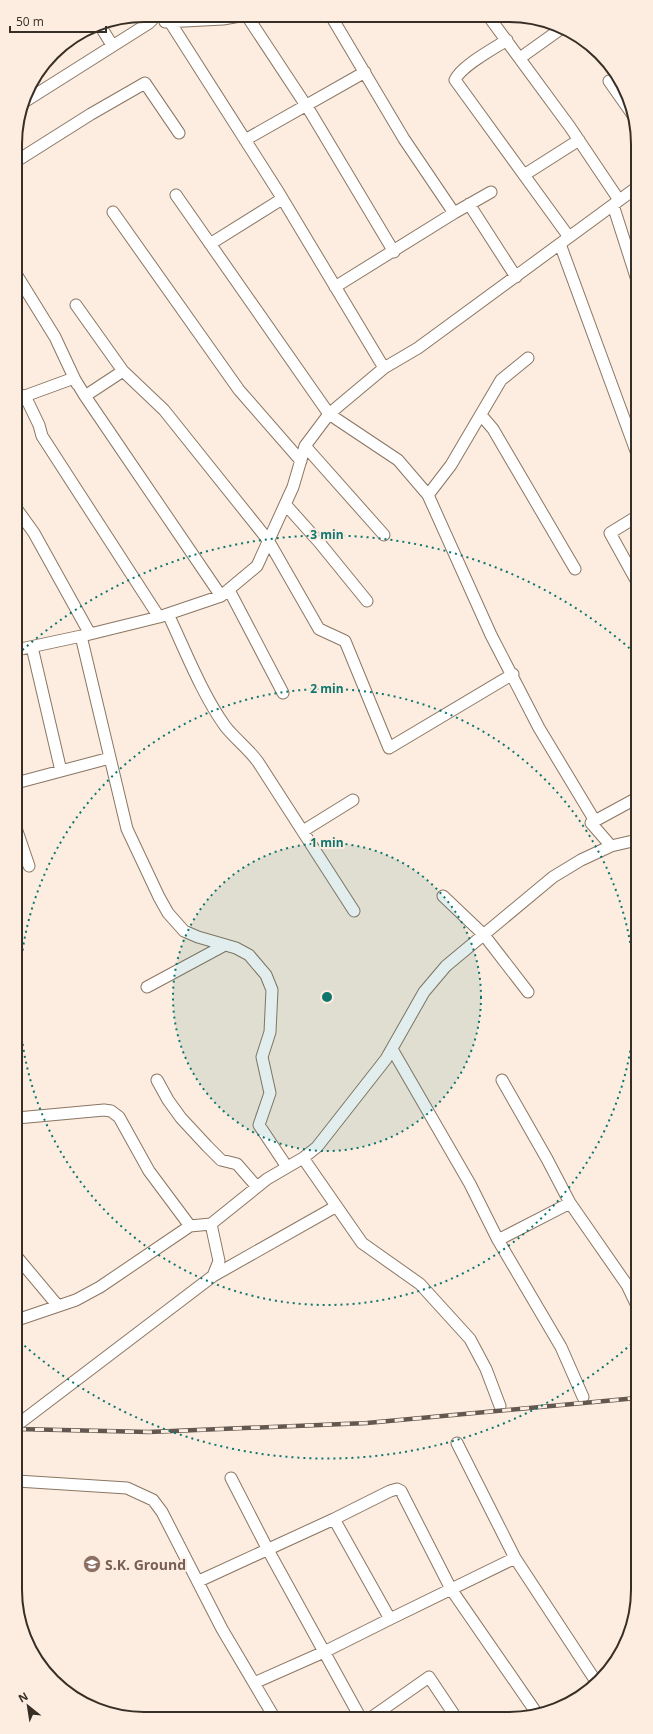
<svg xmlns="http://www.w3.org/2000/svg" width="653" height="1734" viewBox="0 0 653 1734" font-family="'Open Sans',sans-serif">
<rect width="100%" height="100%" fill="#fcede0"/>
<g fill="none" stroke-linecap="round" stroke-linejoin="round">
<defs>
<path id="street" d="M 247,16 L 311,113 L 394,252
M 331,16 L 404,139 L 454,213
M 489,17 L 570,127 L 619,200
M 165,22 L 223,19 L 240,16
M 170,22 L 279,193 L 384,368
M 99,24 L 112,45
M 507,40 C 493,49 461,66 455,80 L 569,237
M 520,58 L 562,28
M 609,81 L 635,118
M 24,102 L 149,23 L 157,15
M 245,140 L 365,72
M 15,162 L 91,114 L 145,83 L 179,133
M 524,175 L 579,140
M 176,195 L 329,414 L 398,460 L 428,495 L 491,635 L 539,728 L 595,821
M 469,204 L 516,277
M 613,205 L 636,277
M 113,212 L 239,390 L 301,461
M 210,244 L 282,199
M 560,244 L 636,451
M 16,274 L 55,337 L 77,384
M 335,287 L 454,213 L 491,192
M 76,305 L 123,371 L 164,410 L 268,540 L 319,629 L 345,641 L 389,748 L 513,674
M 16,394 L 25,396 L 74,378 L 85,396 L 123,371
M 25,396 L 39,425 L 42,436 L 159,617
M 85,396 L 221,596
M 481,415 L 493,429 L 575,569
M 305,446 L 384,535
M 428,495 L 451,465 L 501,380 L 528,358
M 285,504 L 319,542 L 367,601
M 16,508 L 34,533 L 90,634
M 636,517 L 610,533 L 636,580
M 229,590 L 283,693
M 168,614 C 185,650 202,694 225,726 C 234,738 248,748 258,762 L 354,911
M 81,636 L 127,829 L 159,897 L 168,913 L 184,931 L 198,937 L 236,948 L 249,955 L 266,975 L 272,990 L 270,1032 L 262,1057 L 270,1093 L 259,1125 L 287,1167
M 32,647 L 61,771
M 16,650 L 86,635 L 159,617 L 221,596 L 257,566 L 293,487 L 305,446 L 329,414 L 384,368 L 418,348 L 636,188
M 16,783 L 110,758
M 16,828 L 29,866
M 303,831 L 353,800
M 611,846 L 591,823 L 637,798
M 443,896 L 484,935 L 528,992
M 147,987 L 225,945
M 392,1049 L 470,1184 L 498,1240 L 561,1347 L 583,1397
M 157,1080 L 168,1100 L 181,1118 L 207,1146 L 221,1160 L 237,1164 L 257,1187
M 502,1080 L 547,1159 L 570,1203 L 627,1285 L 637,1306
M 17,1118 L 104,1110 L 111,1111 L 119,1117 L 149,1171 L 190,1226
M 303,1158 L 362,1243 L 420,1284 L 470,1339 L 486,1369 L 500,1406
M 498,1240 L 570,1203
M 17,1257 L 58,1306
M 213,1276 L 335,1207
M 17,1320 L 76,1300 L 100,1287 L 190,1226 L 211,1224
M 17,1425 L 213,1276 L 219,1261 L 211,1224 L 267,1179 L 303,1158 L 317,1147 L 386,1059 L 424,992 L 446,966 L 553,877 L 581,860 L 611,846 L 637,840
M 457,1443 L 515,1558
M 231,1478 L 268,1550 L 360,1717
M 17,1481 L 127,1488 L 153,1500 L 162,1512 L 222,1629 L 274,1717
M 334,1519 L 390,1491 L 397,1489 L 401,1491 L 451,1589 L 538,1715
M 199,1581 L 334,1519 L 390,1619 L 324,1652 L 254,1683
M 390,1619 L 515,1558 L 597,1683
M 372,1717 L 429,1677 L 455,1716"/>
</defs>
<use href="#street" stroke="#8b7663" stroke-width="13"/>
<use href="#street" stroke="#fff" stroke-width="11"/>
<defs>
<path id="rail" d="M 17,1429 L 149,1432 L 367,1423 L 637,1398"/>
</defs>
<use href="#rail" stroke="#62584f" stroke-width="4.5"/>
<use href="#rail" stroke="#fcede0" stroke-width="3" stroke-dasharray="9" stroke-linecap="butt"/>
</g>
<circle cx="327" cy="997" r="154" fill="#0f766e" fill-opacity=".12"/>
<g fill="none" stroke="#0f766e" stroke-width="2" stroke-dasharray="2 4">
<circle cx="327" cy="997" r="154"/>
<circle cx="327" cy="997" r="308"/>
<path d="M636 1340A462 462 0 0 1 18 1340M18 654A462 462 0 0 1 636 654"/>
</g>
<defs>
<symbol id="school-disc" viewBox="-11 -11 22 22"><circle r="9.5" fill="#8d6e63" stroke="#fcede0"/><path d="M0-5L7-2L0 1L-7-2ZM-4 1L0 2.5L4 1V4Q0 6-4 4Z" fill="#fff"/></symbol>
</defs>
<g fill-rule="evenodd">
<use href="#school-disc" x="82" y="1554" width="20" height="20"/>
</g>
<g text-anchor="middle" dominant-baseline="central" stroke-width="4" stroke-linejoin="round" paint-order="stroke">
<g font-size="14" font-weight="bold" fill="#785e54" stroke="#fcede0" text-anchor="start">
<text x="105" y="1564">S.K. Ground</text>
</g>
</g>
<path d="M0 0H653V1734H0ZM144 22H509A122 122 0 0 1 631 144V1590A122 122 0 0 1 509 1712H144A122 122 0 0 1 22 1590V144A122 122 0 0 1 144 22Z" fill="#fcede0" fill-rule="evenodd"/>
<path fill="none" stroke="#372e26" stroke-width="2" d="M144 22H509A122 122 0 0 1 631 144V1590A122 122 0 0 1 509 1712H144A122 122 0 0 1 22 1590V144A122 122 0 0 1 144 22Z"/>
<circle cx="327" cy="997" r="6" fill="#0f766e" stroke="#fcede0" stroke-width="2"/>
<g font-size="12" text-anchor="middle" font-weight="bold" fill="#0f766e" stroke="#fcede0" stroke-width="4" stroke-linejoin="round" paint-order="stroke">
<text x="327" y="539">3 min</text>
<text x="327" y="693">2 min</text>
<text x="327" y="847">1 min</text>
</g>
<g transform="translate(28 1706) rotate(330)" stroke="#fcede0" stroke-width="3" paint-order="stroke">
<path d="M0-3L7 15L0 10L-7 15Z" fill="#372e26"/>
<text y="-6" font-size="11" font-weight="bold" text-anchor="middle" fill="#372e26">N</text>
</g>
<path d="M10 26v6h96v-6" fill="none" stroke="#372e26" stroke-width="2"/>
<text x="16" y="26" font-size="12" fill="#372e26" stroke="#fcede0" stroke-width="3" paint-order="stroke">50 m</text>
</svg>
